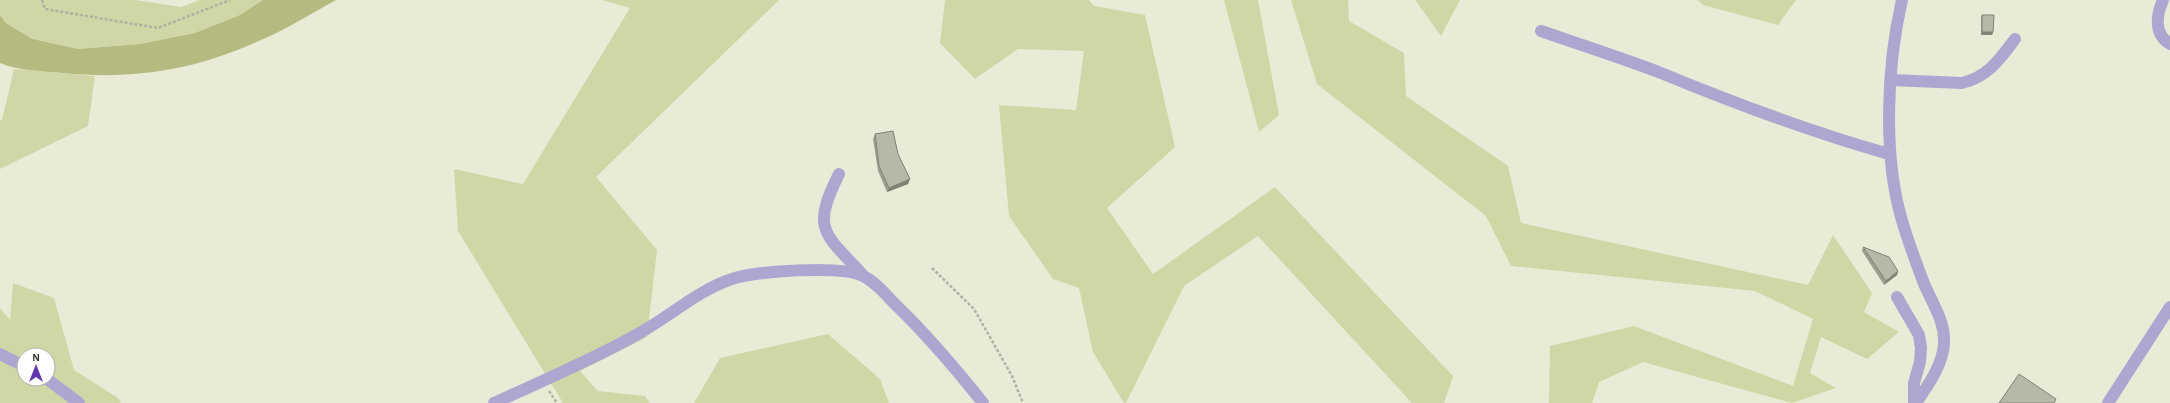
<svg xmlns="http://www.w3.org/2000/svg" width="2170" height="403" viewBox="0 0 2170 403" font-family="'Alegreya Sans',sans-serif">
<rect width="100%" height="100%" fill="#e9ebd7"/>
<path fill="#d1d6a6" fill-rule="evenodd" d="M 0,0 L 135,0 L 181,7 L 200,0 L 263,0 L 240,15 L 195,33 L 140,44 L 78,49 L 34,39 L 6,23 L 0,15 Z
M 602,0 L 779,0 L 596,177 L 657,250 L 647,337 L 580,371 L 598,391 L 645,396 L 650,403 L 563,403 L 458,231 L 454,169 L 523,184 L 630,8 Z
M 945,0 L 1089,0 L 1094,6 L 1145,15 L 1175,147 L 1107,208 L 1153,274 L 1275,187 L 1453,376 L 1444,403 L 1412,403 L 1258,236 L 1184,286 L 1126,403 L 1124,403 L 1093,352 L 1079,288 L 1053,279 L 1009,216 L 999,105 L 1076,110 L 1084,51 L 1018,49 L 975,79 L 940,43 Z
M 1224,0 L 1258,0 L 1279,115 L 1259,132 Z
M 1291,0 L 1348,0 L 1349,21 L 1404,53 L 1406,96 L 1508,166 L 1521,223 L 1808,285 L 1833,235 L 1872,293 L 1864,312 L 1899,332 L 1867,359 L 1821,337 L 1810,373 L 1836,388 L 1792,403 L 1643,362 L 1599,382 L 1592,403 L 1549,403 L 1550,346 L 1634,326 L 1793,386 L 1813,319 L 1755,291 L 1511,266 L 1486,216 L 1317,84 Z
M 1415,0 L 1460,0 L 1441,36 Z
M 1698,0 L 1796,0 L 1778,25 L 1703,5 Z
M 14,69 L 95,76 L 88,126 L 0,169 L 0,121 L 2,120 Z
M 13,283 L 54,298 L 74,370 L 118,398 L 121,403 L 0,403 L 0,308 L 10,320 ZM 24,355 L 48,355 L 48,379 L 24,379 Z
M 828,334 L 880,379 L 889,403 L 694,403 L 720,358 Z"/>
<path fill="#b4ba80" d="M 263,0 L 336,0 C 312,13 287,29 261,40 C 196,70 134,80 63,73 C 41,71 20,71 0,63 L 0,15 L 6,23 L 33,39 L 78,49 L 140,44 L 195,33 L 240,15 Z"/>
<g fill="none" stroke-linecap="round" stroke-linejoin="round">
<path stroke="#afb1a1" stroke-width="2.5" stroke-dasharray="3 2" stroke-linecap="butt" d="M 42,0 L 45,9 L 158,28 L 230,0
M 932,268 L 974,309 L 1012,376 L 1023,403
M 549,391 L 557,403"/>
<path stroke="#aea6d1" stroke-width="12" d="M 1902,0 C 1887,65 1883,153 1901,217 C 1907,238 1915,260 1923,281 C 1931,302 1945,319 1944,343 C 1943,365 1928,385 1916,403
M 2163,0 C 2156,16 2154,34 2170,44
M 1541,31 C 1581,45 1622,58 1661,73 C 1736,104 1811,132 1889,154
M 1891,80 L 1962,83 C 1988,77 2000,59 2015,39
M 839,174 C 811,230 824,233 863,275
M 1897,297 L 1919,335 L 1921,348 L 1920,362 L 1914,383 L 1914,403
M 0,354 L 24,366
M 47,379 L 79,403
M 494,403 C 542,381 592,360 638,334 C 669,317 698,290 732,279 C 755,271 842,265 863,276 C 876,282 887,296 897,306 C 928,336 956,369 983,403
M 2108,403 L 2170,307"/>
</g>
<path fill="#9d9f8e" d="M 1982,15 L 1993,32 L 1992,35 L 1981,35 L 1981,17 Z
M 875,134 L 898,154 L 910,179 L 908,184 L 887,192 L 878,171 L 873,139 Z
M 1863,247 L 1898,271 L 1897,275 L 1884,285 L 1862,251 Z"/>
<path fill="#7f8274" d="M 1982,32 L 1993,32 L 1992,35 L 1981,35 Z
M 910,179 L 908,184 L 887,192 L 889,188 Z
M 1898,271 L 1897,275 L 1884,285 L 1886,281 Z"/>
<path fill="#b6b9a5" stroke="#7f8274" d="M 1982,15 L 1994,15 L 1993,32 L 1982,32 Z
M 893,131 L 898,154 L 910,179 L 889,188 L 879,166 L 875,134 Z
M 1863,247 L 1889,257 L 1898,271 L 1886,281 Z
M 2019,374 L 2056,399 L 2054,403 L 1999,403 Z"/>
<g transform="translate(36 367)"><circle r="19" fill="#ffffff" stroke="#afafac"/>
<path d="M0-3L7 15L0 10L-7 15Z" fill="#6037af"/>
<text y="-6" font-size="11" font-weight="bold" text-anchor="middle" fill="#36372f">N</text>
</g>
</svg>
